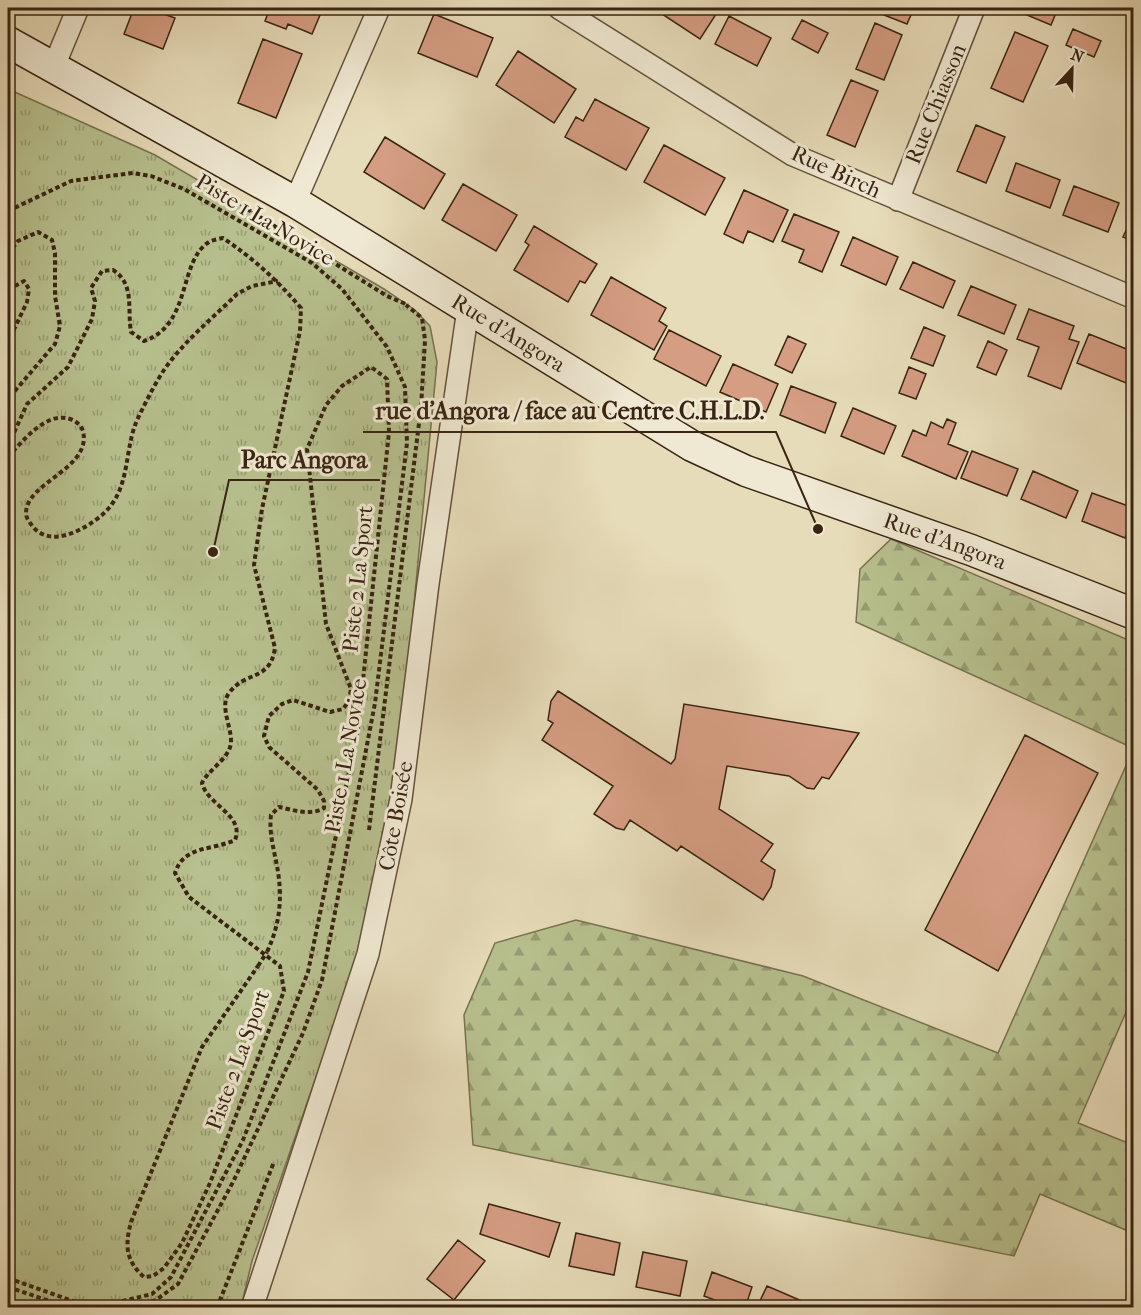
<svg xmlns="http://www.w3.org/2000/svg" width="1141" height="1315" viewBox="0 0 1141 1315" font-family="'IM FELL French Canon',serif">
<defs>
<pattern id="grass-tufts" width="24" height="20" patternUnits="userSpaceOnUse" patternTransform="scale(1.5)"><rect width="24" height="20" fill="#b7c08e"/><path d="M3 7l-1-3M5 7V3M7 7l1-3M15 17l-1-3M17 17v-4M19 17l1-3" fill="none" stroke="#969c73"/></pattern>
<pattern id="forest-firs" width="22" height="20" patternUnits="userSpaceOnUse" patternTransform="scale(1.5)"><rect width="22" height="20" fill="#b7c08e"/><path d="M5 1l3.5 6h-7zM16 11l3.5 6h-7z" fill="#969c73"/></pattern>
</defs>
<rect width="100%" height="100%" fill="#e7dcb9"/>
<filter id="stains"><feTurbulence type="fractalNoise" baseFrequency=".00333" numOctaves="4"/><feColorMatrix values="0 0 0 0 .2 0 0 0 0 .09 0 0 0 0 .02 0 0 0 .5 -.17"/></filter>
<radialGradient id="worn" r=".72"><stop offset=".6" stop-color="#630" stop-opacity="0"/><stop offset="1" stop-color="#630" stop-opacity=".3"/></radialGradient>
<path fill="url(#grass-tufts)" stroke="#787250" stroke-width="1.5" d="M 8,89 L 155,155 L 384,289 L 415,310 L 430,326 L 437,362 L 401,741 L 389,827 L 362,945 L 252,1261 L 241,1307 L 8,1307 Z"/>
<path fill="url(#forest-firs)" stroke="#787250" stroke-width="1.5" d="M 891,539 L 1133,642 L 1133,748 L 856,622 L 860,569 Z
M 1133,750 L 1133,996 L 1078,1123 L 1133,1145 L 1133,1233 L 1040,1194 L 1014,1256 L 473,1145 L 464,1015 L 495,943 L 576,920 L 803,976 L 998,1053 Z"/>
<path fill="#d59d82" stroke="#392412" stroke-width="1.5" d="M 134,8 L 147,8 L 175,18 L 163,49 L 124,34 Z
M 270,8 L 323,8 L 312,34 L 288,24 L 286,29 L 265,21 Z
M 662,8 L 720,8 L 700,39 L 659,12 Z
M 881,8 L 914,8 L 907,24 L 879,13 Z
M 1025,8 L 1058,8 L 1051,25 L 1022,13 Z
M 434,14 L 493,38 L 477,77 L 418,53 Z
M 729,16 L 771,38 L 757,66 L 715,44 Z
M 802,20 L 828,33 L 818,53 L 792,39 Z
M 875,23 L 902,35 L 884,80 L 856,69 Z
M 1073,29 L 1101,41 L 1094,57 L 1066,45 Z
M 1015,32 L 1048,46 L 1023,102 L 991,88 Z
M 263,39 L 302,54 L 276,118 L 238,103 Z
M 518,51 L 576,89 L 554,123 L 496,85 Z
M 851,80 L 878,91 L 855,147 L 827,135 Z
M 595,99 L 649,128 L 626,170 L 565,137 L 576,117 L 583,121 Z
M 976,125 L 1005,137 L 986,183 L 957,171 Z
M 385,137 L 445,174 L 424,209 L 364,172 Z
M 664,145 L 725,178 L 705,215 L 644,182 Z
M 1016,163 L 1060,180 L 1050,208 L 1006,191 Z
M 463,184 L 517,215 L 496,251 L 442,220 Z
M 1074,186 L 1119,203 L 1108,232 L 1063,215 Z
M 744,190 L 788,210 L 773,242 L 748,231 L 743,243 L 724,234 Z
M 1134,213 L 1134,241 L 1123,237 Z
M 794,214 L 839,232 L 822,272 L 799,262 L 804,250 L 782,241 Z
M 534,226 L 597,264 L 585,283 L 580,281 L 568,302 L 514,270 L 529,245 L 525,242 Z
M 853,237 L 898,257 L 886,285 L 841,265 Z
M 913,262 L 955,281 L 943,308 L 900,289 Z
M 611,277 L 666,308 L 659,321 L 667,326 L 654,350 L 591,315 Z
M 971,286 L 1016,305 L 1004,334 L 958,315 Z
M 1029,309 L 1074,326 L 1069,339 L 1079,342 L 1061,389 L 1028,376 L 1039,347 L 1017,339 Z
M 924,327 L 945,336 L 933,366 L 911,358 Z
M 669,330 L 721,356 L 706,386 L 654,359 Z
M 1089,334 L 1134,352 L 1131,385 L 1077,363 Z
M 788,336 L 806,344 L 792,373 L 775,365 Z
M 988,341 L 1007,350 L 996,375 L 977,367 Z
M 733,364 L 778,384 L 766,412 L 720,392 Z
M 909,367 L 926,374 L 916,399 L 899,393 Z
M 791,386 L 836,403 L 825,433 L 780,415 Z
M 853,408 L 896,426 L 884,454 L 841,436 Z
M 947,419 L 956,423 L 948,444 L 968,452 L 956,479 L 902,456 L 913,430 L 926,436 L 931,422 L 943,428 Z
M 972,451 L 1018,469 L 1007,496 L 961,478 Z
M 1033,471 L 1078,491 L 1066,518 L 1021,499 Z
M 1092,493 L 1134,508 L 1134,516 L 1125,538 L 1082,521 Z
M 558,691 L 671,764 L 675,759 L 684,704 L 859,733 L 829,779 L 822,777 L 814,789 L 807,788 L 789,776 L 727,766 L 719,809 L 773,844 L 761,861 L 775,870 L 771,887 L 763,900 L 681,846 L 677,851 L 630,820 L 624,830 L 616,828 L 594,814 L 613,786 L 542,740 L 553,723 L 548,720 L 551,701 Z
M 1025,735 L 1098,773 L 998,971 L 925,930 Z
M 489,1204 L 560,1223 L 549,1257 L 480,1234 Z
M 576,1233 L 620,1243 L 614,1275 L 569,1266 Z
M 458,1240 L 485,1261 L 454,1300 L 427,1279 Z
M 643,1252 L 687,1261 L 680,1296 L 636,1287 Z
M 712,1272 L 752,1287 L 745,1308 L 736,1308 L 704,1296 Z
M 767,1286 L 811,1305 L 810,1308 L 769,1308 L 759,1303 Z"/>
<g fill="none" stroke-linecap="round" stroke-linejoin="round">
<defs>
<path id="street" d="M 559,8 L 793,155 L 1134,298
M 54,66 L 78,8
M 898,200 L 974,8
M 295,202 L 379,8
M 252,1308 L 368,954 L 401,799 L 428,584 L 468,309"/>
<g id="secondary">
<path id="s1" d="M 8,42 L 295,202 L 692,446 L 746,471 L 971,550 L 1134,614"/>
</g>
</defs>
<use href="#street" stroke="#64523c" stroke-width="24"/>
<use href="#secondary" stroke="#392412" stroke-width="33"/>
<path stroke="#392412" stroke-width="4" stroke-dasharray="4.5 3" stroke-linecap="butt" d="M 247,209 L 387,296 L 408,305
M 8,211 L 71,181 L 109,176 L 133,173 L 151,176 L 184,189 L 312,263 L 342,289 L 387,347 L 405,387 L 407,443 L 375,703 L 322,980 L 303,1033 L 233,1182 L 178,1284 L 156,1300 L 132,1308
M 8,254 L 18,241 L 38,232 L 52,240 L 55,253 L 55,296 L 60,326 L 55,344 L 8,399
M 8,299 L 13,287 L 24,281 L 29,289 L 27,302 L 8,342
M 8,446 L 27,404 L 68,367 L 92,319 L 95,301 L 91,288 L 102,271 L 113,270 C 135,284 127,308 131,332 L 144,341 C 192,325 178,261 209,242 C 212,240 219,239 223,238 C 254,259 277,280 301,308 L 300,331 L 262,509 L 254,565 L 275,648 C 270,682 246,670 229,693 C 219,706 232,727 231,743 C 229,759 209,769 202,783 C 207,805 245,815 235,840 C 211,851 184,845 175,873 L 189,897 L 280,966 L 284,991 L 210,1183 L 182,1243 L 164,1268 L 153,1276 L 144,1277 C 125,1260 125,1245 131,1222 L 202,1047 L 258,966
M 8,457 C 23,441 46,411 70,419 C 76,421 81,425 83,431 C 92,469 26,482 26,513 C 26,519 31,524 34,528 C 53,548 85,529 102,515 C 132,489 123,450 138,418 C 146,402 154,385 164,370 C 183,342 213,318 237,294 L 252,286 L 278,281
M 369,830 L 421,407 L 425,340 L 422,318 L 406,305
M 8,1278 L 92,1308
M 8,1287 L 70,1308
M 93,1308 L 152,1294 L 171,1277 L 243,1140 L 308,972 L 358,728 L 389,432 L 387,379 L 371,367 L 342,386 L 326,405 L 307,449 L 326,624 L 351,689 L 349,701 L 343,709 L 330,712 L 293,700 L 282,704 L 269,716 L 264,736 L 269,747 L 318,790 L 324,801 L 324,808 C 311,816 293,810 279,807 L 271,815 C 269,831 273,846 276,861 C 283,894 281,922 267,952
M 217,1308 L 274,1162"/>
<use href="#street" stroke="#efe8d2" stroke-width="21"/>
<use href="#secondary" stroke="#efe8d2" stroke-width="30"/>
<path stroke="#392412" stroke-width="4" stroke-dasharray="4.5 3" stroke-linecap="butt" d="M 258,966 L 267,952"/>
</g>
<g text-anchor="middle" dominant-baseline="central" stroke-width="6" stroke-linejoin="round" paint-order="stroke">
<g font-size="22" fill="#392412" stroke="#efe8d2">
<text transform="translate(936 104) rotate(-68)">Rue Chiasson</text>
<text transform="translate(836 172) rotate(25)">Rue Birch</text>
<text transform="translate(265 220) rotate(31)">Piste 1 La Novice</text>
<text stroke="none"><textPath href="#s1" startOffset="579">Rue d'Angora</textPath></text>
<text stroke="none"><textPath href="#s1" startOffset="1065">Rue d'Angora</textPath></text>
<text transform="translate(358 579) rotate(-84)">Piste 2 La Sport</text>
<text transform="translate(346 756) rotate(-80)">Piste 1 La Novice</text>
<text transform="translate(396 816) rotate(-80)">Côte Boisée</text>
<text transform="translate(238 1060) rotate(-70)">Piste 2 La Sport</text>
</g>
</g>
<path fill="none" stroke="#392412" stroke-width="2" d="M818 529L776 432H363M213 552L229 480H380"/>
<g fill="#392412" stroke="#efe8d2" stroke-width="2">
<circle cx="818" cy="529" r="6"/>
<circle cx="213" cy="552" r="6"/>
</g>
<g font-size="24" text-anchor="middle" font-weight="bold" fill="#392412" stroke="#efe8d2" stroke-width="6" stroke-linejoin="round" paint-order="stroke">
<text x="570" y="419">rue d'Angora / face au Centre C.H.L.D.</text>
<text x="304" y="468">Parc Angora</text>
</g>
<rect width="1141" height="1315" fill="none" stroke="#e7dcb9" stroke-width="30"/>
<rect x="9" y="9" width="1123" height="1297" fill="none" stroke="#392412" stroke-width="3"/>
<rect x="15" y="15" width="1111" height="1285" fill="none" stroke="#392412" stroke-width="1.5"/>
<g transform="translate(1072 69) rotate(22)" stroke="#efe8d2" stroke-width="4.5" paint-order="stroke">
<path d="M0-4.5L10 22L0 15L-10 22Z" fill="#392412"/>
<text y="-9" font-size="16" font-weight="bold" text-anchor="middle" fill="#392412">N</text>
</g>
<rect width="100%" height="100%" filter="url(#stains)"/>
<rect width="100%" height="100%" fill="url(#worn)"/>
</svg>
